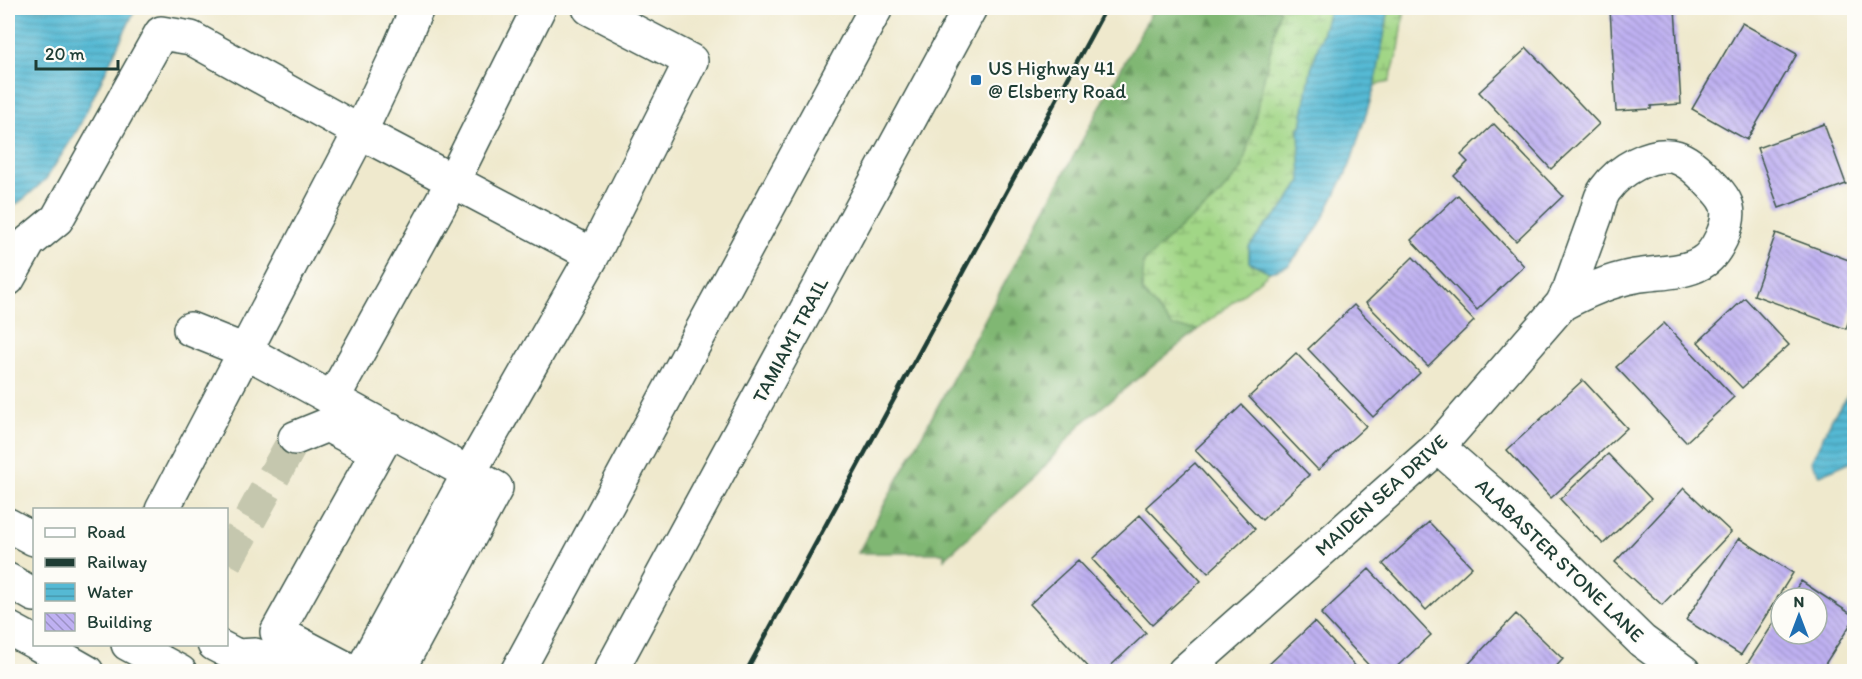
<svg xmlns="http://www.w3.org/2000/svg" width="1862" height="679" viewBox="0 0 1862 679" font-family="Itim,sans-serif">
<defs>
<pattern id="forest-firs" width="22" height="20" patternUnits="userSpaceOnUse" patternTransform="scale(1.5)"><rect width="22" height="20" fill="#80b773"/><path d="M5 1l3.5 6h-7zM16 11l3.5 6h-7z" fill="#68965f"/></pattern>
<pattern id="wetland-marsh" width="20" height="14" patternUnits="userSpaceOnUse" patternTransform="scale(1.5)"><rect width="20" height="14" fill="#a1d686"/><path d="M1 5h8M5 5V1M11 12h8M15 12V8" fill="none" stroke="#83af6e"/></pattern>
<pattern id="water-rules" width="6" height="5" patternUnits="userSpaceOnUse" patternTransform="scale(1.5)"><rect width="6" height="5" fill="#55b9d4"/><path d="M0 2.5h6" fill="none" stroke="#4698ad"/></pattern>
<pattern id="building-back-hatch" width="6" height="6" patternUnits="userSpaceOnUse" patternTransform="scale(1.5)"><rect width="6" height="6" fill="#bfb1f2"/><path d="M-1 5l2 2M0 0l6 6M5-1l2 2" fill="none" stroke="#9b91c5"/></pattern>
</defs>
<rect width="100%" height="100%" fill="#fdfcf7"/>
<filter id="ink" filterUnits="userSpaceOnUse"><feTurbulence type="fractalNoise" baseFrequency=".0167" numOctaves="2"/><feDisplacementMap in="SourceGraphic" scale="12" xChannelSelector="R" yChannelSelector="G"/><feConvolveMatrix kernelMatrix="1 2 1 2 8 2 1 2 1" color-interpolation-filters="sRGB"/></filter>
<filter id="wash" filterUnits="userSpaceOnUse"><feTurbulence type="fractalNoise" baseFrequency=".008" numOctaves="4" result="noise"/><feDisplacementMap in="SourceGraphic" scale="24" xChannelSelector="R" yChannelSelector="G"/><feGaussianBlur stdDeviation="1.35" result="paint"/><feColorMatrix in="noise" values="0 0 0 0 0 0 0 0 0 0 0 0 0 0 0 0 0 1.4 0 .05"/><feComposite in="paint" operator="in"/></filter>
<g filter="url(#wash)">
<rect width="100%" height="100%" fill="#efe9cd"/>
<path fill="url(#forest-firs)" stroke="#507a54" stroke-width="1.5" d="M 1154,8 L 1280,8 L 1253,127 L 1242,169 L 1215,200 L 1180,228 L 1144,263 L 1142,291 L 1173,327 L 1199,329 L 1081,424 L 1037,475 L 944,559 L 944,553 L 858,553 Z"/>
<path fill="url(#wetland-marsh)" stroke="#608a5d" stroke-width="1.5" d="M 1280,8 L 1330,8 L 1311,70 L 1301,127 L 1299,127 L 1301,181 L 1282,210 L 1266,225 L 1249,247 L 1249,262 L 1270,272 L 1199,329 L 1173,327 L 1142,291 L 1144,262 L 1180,228 L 1215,200 L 1242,169 L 1253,127 Z
M 1389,8 L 1405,8 L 1399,49 L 1389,82 L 1375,85 Z"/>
<path fill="url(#water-rules)" stroke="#3a7b84" stroke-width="1.5" d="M 8,8 L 136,8 L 77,131 L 46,179 L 25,198 L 8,210 Z
M 1330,8 L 1389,8 L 1375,86 L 1350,165 L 1318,228 L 1289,265 L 1270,272 L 1249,262 L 1249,247 L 1266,225 L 1282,210 L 1301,181 L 1299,127 L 1301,127 L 1311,70 Z
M 1854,386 L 1854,460 L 1820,475 L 1811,462 L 1832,418 Z"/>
<g id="blocks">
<path fill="url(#building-back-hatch)" d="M 1632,8 L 1675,8 L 1681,104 L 1651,106 L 1651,109 L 1616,111 L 1610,9 Z
M 1742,23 L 1797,54 L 1747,140 L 1692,109 Z
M 1527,48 L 1599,124 L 1551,169 L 1479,92 Z
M 1494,124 L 1563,196 L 1516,241 L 1454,176 L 1468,162 L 1461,155 Z
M 1824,124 L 1846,184 L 1779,208 L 1757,148 Z
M 1458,195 L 1524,266 L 1477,310 L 1411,240 Z
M 1776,233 L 1854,262 L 1854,304 L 1846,329 L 1754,295 Z
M 1413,257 L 1474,321 L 1428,366 L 1366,303 Z
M 1745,298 L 1789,345 L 1742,388 L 1698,342 Z
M 1354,305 L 1420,373 L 1373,417 L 1308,349 Z
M 1664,323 L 1734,397 L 1686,442 L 1616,367 Z
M 1296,353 L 1366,426 L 1318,470 L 1249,397 Z
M 1583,380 L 1627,428 L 1551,498 L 1507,450 Z
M 1242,405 L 1309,475 L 1262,520 L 1195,450 Z
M 1608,454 L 1651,499 L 1603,544 L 1560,499 Z
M 1195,463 L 1255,529 L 1208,573 L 1146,507 Z
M 1684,488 L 1731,532 L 1662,605 L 1615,562 Z
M 1140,515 L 1201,581 L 1152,625 L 1092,559 Z
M 1429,522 L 1472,567 L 1426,610 L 1383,564 Z
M 1739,538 L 1793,573 L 1741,655 L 1686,620 Z
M 1078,560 L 1146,633 L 1104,672 L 1093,672 L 1030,604 Z
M 1369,569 L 1431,635 L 1391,672 L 1375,672 L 1321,614 Z
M 1801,581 L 1854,616 L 1854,619 L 1820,672 L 1759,672 L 1747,664 L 1781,612 L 1781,634 L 1817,634 L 1817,598 L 1790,598 Z
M 1516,614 L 1563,659 L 1551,672 L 1461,672 Z
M 1314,622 L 1361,672 L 1271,672 L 1266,667 Z"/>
</g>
</g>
<g filter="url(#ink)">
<use href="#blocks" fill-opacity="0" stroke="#3e574b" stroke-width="1.5"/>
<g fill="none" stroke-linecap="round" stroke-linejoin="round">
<path stroke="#c5c7ae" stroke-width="33" stroke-dasharray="33 16" stroke-linecap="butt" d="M 226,562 L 295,438"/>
<defs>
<path id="minor" d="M 589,8 L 691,61 L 593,255
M 8,279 L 29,242 L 57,219 L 161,33 L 191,38 L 360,132 L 162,510
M 190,329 L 245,351 L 496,488 L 397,672
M 333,398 L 453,181 L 539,8
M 295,438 L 327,425 L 377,452
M 1438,447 L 1490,492 L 1642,641 L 1684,672
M 8,525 L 34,539
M 8,580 L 34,595
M 8,628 L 34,642
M 38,644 L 87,672
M 128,644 L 180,672
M 214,644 L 237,656 L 255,655 L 274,664 L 300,667 L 310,672
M 353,672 L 277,632 L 390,429
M 361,672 L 469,473 L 593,255 L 360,132 L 394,61 L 417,8
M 1184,672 L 1438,447 L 1562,304 L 1570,288 C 1578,264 1587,240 1596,215 C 1598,207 1600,197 1605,190 C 1619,170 1651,151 1676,157 C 1689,161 1700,172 1709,182 C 1715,188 1725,198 1727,207 C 1731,224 1716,255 1701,263 C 1682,274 1656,272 1635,276 C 1608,281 1586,291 1562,304"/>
<path id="major" d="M 517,672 L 876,8
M 610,672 L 970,8"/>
</defs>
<use href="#minor" stroke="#3e574b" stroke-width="36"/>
<use href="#major" stroke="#3e574b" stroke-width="36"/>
<use href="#minor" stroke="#fff" stroke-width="33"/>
<use href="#major" stroke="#fff" stroke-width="33"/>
<path stroke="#1f3d34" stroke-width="4.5" d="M 746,672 L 1106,8"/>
</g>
</g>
<rect fill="#1f6fb2" stroke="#fdfcf7" stroke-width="2" x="970" y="74" width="12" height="12" rx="3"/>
<g text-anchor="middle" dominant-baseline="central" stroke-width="4.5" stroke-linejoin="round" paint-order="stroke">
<g font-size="20" fill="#1f3d34" stroke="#fdfcf7" text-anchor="start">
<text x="988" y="68">US Highway 41<tspan x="988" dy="23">@ Elsberry Road</tspan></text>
</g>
<g font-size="20" fill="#1f3d34" stroke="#fdfcf7">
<text transform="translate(790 340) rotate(-62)">TAMIAMI TRAIL</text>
<text transform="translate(1381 495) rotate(-42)">MAIDEN SEA DRIVE</text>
<text transform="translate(1560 560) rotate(44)">ALABASTER STONE LANE</text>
</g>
</g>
<rect width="1862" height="679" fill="none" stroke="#fdfcf7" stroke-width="30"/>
<rect x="33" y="508" width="195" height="138" fill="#fdfcf7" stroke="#a4b0a9" stroke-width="1.5"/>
<rect x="45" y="528" width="30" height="9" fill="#ffffff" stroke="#a4b0a9" stroke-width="1.5"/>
<text x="87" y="538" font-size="18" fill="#1f3d34">Road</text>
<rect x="45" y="558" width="30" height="9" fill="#1f3d34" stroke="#a4b0a9" stroke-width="1.5"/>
<text x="87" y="568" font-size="18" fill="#1f3d34">Railway</text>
<rect x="45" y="583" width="30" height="18" fill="url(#water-rules)" stroke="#a4b0a9" stroke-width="1.5"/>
<text x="87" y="598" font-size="18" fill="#1f3d34">Water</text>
<rect x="45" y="613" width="30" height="18" fill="url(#building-back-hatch)" stroke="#a4b0a9" stroke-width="1.5"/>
<text x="87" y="628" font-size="18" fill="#1f3d34">Building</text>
<g transform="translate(1799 616)"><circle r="28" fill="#fdfcf7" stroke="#a4b0a9" stroke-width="1.5"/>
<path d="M0-4.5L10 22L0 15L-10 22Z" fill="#1f6fb2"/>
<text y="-9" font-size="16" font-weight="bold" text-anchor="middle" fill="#1f3d34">N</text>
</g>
<path d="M36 60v9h82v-9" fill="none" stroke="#1f3d34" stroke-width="3"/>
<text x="45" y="60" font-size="18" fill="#1f3d34" stroke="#fdfcf7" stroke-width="4.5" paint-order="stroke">20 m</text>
</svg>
